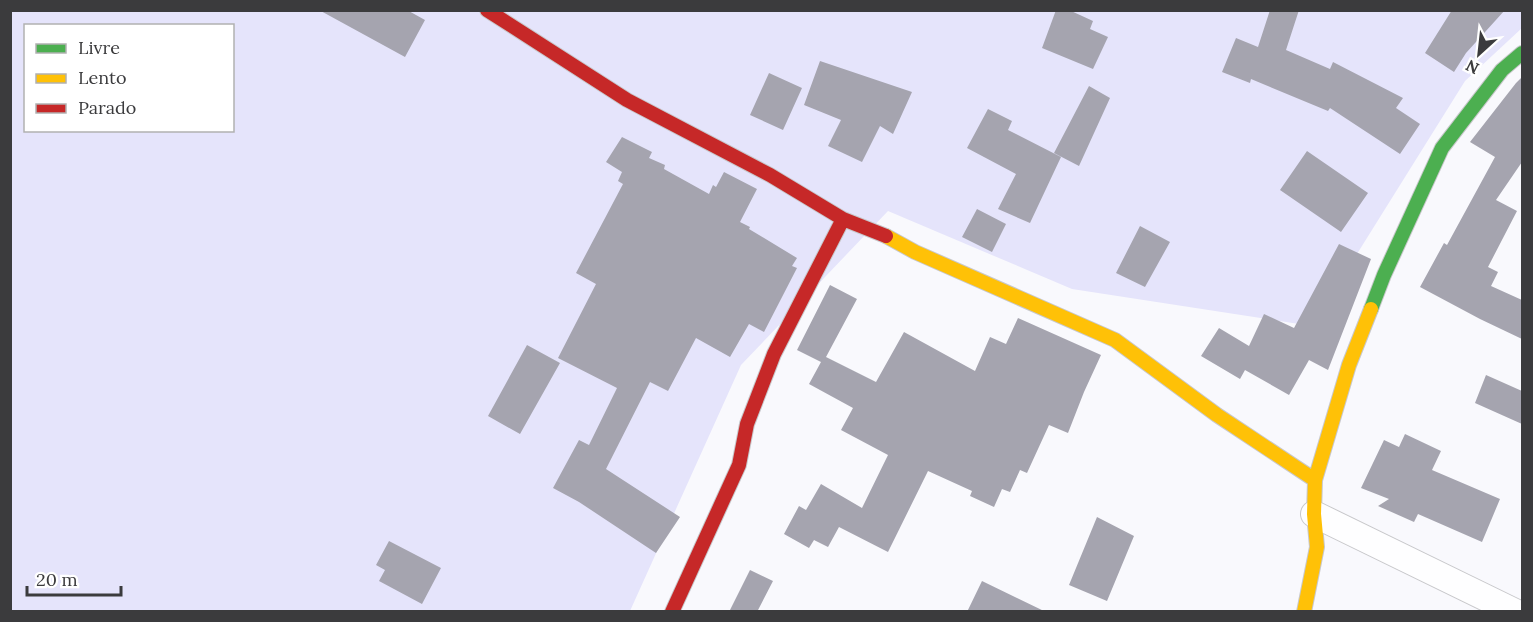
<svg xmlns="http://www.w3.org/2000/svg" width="1533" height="622" viewBox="0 0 1533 622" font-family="Lora,serif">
<rect width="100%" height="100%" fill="#f9f9fd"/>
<path fill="#e5e4fb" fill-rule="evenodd" d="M 1522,10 L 1522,28 L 1465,81 L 1312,326 L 1072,289 L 888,211 L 741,365 L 630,611 L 11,612 L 10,11 ZM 26,26 L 232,26 L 232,130 L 26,130 Z"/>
<path fill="#a5a4af" d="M 319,10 L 407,10 L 425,20 L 405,57 Z
M 1056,10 L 1069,10 L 1093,21 L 1090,29 L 1108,37 L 1093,69 L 1042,48 Z
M 1270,10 L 1299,10 L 1286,50 L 1330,69 L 1333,62 L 1403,98 L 1396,108 L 1420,124 L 1400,154 L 1330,108 L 1328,111 L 1251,79 L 1250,83 L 1222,72 L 1236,38 L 1258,47 Z
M 1452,10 L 1505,10 L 1466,53 L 1454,72 L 1425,53 Z
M 820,61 L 912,92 L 893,134 L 880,126 L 862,162 L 828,146 L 841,120 L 804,105 Z
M 769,73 L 802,88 L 783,130 L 750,115 Z
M 1522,77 L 1522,162 L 1496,200 L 1517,211 L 1488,267 L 1498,272 L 1491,286 L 1522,300 L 1522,339 L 1480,319 L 1420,287 L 1444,243 L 1447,245 L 1495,157 L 1470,142 L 1516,83 Z
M 1089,86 L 1110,98 L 1079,166 L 1054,153 Z
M 988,109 L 1012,121 L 1008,130 L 1061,157 L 1030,223 L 998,209 L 1016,174 L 967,148 Z
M 622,137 L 652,152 L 649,158 L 665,165 L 664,169 L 709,194 L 713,185 L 716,187 L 724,172 L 757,189 L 740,222 L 750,227 L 749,229 L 797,258 L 792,266 L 797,268 L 764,332 L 749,324 L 730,357 L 696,338 L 668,391 L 650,382 L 606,469 L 680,517 L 656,553 L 579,502 L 553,488 L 579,440 L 589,445 L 617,388 L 558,358 L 596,284 L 576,273 L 623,184 L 618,181 L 622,172 L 606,162 Z
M 1307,151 L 1368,193 L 1341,232 L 1280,190 Z
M 977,209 L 1006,224 L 992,252 L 962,237 Z
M 1140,226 L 1170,242 L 1145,287 L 1116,273 Z
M 1339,244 L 1371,259 L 1328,370 L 1309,360 L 1289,395 L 1245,370 L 1240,379 L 1201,356 L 1219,328 L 1249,346 L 1264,314 L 1294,328 Z
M 830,285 L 857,299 L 826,357 L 876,382 L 904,332 L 975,371 L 990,337 L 1006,344 L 1018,318 L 1101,355 L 1084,392 L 1068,433 L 1049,425 L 1027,473 L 1020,470 L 1010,492 L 1002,489 L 994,507 L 970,496 L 972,491 L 928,471 L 888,552 L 839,527 L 828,547 L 814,540 L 809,548 L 784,534 L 799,506 L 806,510 L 821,484 L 862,508 L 888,455 L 841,430 L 853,408 L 809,384 L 821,362 L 797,350 Z
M 527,345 L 560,363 L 520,434 L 488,416 Z
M 1486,375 L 1522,391 L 1522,424 L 1475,403 Z
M 1405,434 L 1441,451 L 1432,470 L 1500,499 L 1482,542 L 1418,514 L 1414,522 L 1378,506 L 1389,499 L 1361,488 L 1384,440 L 1399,447 Z
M 1097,517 L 1134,536 L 1107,601 L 1069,585 Z
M 389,541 L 441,568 L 422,604 L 379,581 L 385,570 L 376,565 Z
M 750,570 L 773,581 L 757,612 L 729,612 Z
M 982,581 L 1046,612 L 967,612 Z"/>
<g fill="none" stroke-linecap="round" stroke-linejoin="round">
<defs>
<path id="street" d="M 1314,514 L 1515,612"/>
<path id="fast" d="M 1371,309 L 1384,275 L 1442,148 L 1502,70 L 1522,53"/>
<path id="slow" d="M 886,236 L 915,252 L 1115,340 L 1217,415 L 1315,480
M 1304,612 L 1317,547 L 1314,514 L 1315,480 L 1349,365 L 1371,309"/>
<path id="jam" d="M 487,10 L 627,100 L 770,175 L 843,219 L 886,236
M 672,612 L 739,465 L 747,424 L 774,354 L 843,219"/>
</defs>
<use href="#street" stroke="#c8c8cb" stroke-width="28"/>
<use href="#fast" stroke="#c8c8cb" stroke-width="16"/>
<use href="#slow" stroke="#c8c8cb" stroke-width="16"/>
<use href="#jam" stroke="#c8c8cb" stroke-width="16"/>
<use href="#street" stroke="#fefeff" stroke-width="26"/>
<use href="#fast" stroke="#4caf50" stroke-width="14"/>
<use href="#slow" stroke="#ffc107" stroke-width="14"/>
<use href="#jam" stroke="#c62828" stroke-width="14"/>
</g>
<rect width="1533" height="622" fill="none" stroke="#3b3b3d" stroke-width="24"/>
<rect x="24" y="24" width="210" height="108" fill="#ffffff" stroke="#b1b1b1" stroke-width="1.5"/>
<rect x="36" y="44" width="30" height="9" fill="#4caf50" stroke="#b1b1b1" stroke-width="1.5"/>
<text x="78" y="54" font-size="18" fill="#3b3b3d">Livre</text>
<rect x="36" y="74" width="30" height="9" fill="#ffc107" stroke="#b1b1b1" stroke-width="1.5"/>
<text x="78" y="84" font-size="18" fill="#3b3b3d">Lento</text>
<rect x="36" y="104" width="30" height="9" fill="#c62828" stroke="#b1b1b1" stroke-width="1.5"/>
<text x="78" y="114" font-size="18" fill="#3b3b3d">Parado</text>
<g transform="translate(1479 54) rotate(207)" stroke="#ffffff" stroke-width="4.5" paint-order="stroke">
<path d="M0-4.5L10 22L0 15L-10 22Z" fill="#3b3b3d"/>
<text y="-9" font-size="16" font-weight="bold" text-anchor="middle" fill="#3b3b3d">N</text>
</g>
<path d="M27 586v9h94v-9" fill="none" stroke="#3b3b3d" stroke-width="3"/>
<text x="36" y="586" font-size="18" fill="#3b3b3d" stroke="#ffffff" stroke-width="4.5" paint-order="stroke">20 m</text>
</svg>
